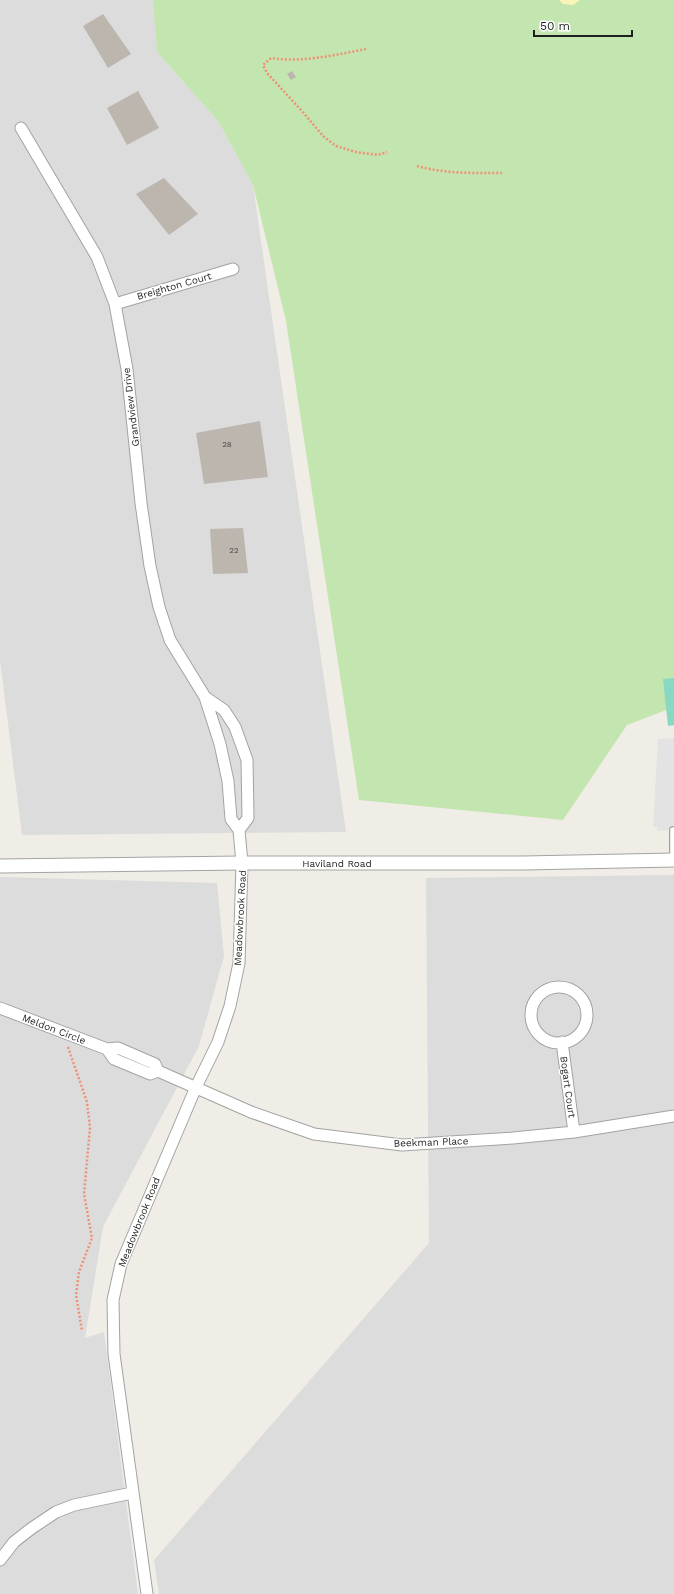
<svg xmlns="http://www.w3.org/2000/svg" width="674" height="1594" viewBox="0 0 674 1594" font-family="'Work Sans',sans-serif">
<rect width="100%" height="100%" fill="#efede5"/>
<path fill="#dddcdc" d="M 0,0 L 153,0 L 157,52 L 218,121 L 253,185 L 346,832 L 22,835 L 0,660 Z
M 674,875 L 674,1594 L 159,1594 L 154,1560 L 429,1243 L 426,878 Z
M 0,877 L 217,883 L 224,956 L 199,1046 L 103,1227 L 85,1338 L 104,1332 L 138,1594 L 0,1594 Z"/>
<path fill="#c3e5af" d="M 153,0 L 674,0 L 674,707 L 627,725 L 563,820 L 359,800 L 286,321 L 253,185 L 218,121 L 157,52 Z"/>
<path fill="#f9f4b9" d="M 559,0 L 580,0 L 573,5 L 563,4 Z"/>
<path fill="#89d8c3" d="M 674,678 L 674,725 L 668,726 L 663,679 Z"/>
<path fill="#e3e3e3" d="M 674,738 L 674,830 L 657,831 L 657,827 L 653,827 L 658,739 Z"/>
<path fill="#bcb6af" d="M 103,14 L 131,54 L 108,68 L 83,26 Z
M 292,71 L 296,77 L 291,80 L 287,74 Z
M 138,91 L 159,128 L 127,145 L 107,108 Z
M 164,178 L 198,214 L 169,235 L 136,194 Z
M 260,421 L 268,477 L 204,484 L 196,433 Z
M 243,528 L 248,573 L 213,574 L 210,529 Z"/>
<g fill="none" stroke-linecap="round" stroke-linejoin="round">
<defs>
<path id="service" d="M 673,830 L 673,860"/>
<path id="minor" d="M 21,128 L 97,257 L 115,304 L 127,369 L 141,503 L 150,566 L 159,607 L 170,640 L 205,697 L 220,744 L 228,781 L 231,819 L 239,830
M 115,304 L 233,269
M 205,697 L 224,710 L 235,727 L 247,760 L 248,818 L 239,830
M531 1015a28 28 0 1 1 56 0a28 28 0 1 1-56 0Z
M 0,1008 L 107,1049 L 118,1048 L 155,1064 L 158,1071
M 562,1042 L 574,1132
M 107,1049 L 114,1059 L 150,1074 L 158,1071 L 251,1112 L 314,1134 L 402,1145 L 513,1138 L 574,1132 L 674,1116
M 0,1560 L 14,1542 L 32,1528 L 56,1512 L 74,1505 L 132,1493
M 147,1594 L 114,1354 L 113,1300 L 121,1264 L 196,1087 L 218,1042 L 230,1006 L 239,963 L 242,863 L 239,830"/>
<path id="tertiary" d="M 0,866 L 242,863 L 524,863 L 674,860"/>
</defs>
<use href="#service" stroke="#a3a3a3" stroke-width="8"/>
<use href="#minor" stroke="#a3a3a3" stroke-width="13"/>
<use href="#tertiary" stroke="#a3a3a3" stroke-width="15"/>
<path stroke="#ef9176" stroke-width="2.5" stroke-dasharray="2 2" stroke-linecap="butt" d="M 366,49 C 335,55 302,63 271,58 L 263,65 L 267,73 L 301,110 L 323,136 L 336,146 L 356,152 L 378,155 L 387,152
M 417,166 C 446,174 472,173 502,173
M 68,1047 L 87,1102 L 90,1128 L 84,1194 L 92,1238 L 79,1272 L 76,1295 L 82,1331"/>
<use href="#service" stroke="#fff" stroke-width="5.5"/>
<use href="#minor" stroke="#fff" stroke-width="11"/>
<use href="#tertiary" stroke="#fff" stroke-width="13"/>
</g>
<g text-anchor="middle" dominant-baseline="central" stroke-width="3" stroke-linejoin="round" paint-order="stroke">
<g font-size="8" fill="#464543">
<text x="227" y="444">28</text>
<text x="234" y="550">22</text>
</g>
<g font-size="10" fill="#1f1f1f" stroke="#fff">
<text transform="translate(174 286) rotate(-16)">Breighton Court</text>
<text transform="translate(131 407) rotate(-97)">Grandview Drive</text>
<text x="337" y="863">Haviland Road</text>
<text transform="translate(240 918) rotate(-87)">Meadowbrook Road</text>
<text transform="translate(54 1029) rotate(21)">Meldon Circle</text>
<text transform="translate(568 1087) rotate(82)">Bogart Court</text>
<text transform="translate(431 1142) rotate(-2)">Beekman Place</text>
<text transform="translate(139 1222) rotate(-68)">Meadowbrook Road</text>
</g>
</g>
<path d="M534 30v6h98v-6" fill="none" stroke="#1f1f1f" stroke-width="2"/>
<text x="540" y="30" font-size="12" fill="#1f1f1f" stroke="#ffffff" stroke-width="3" paint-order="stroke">50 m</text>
</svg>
